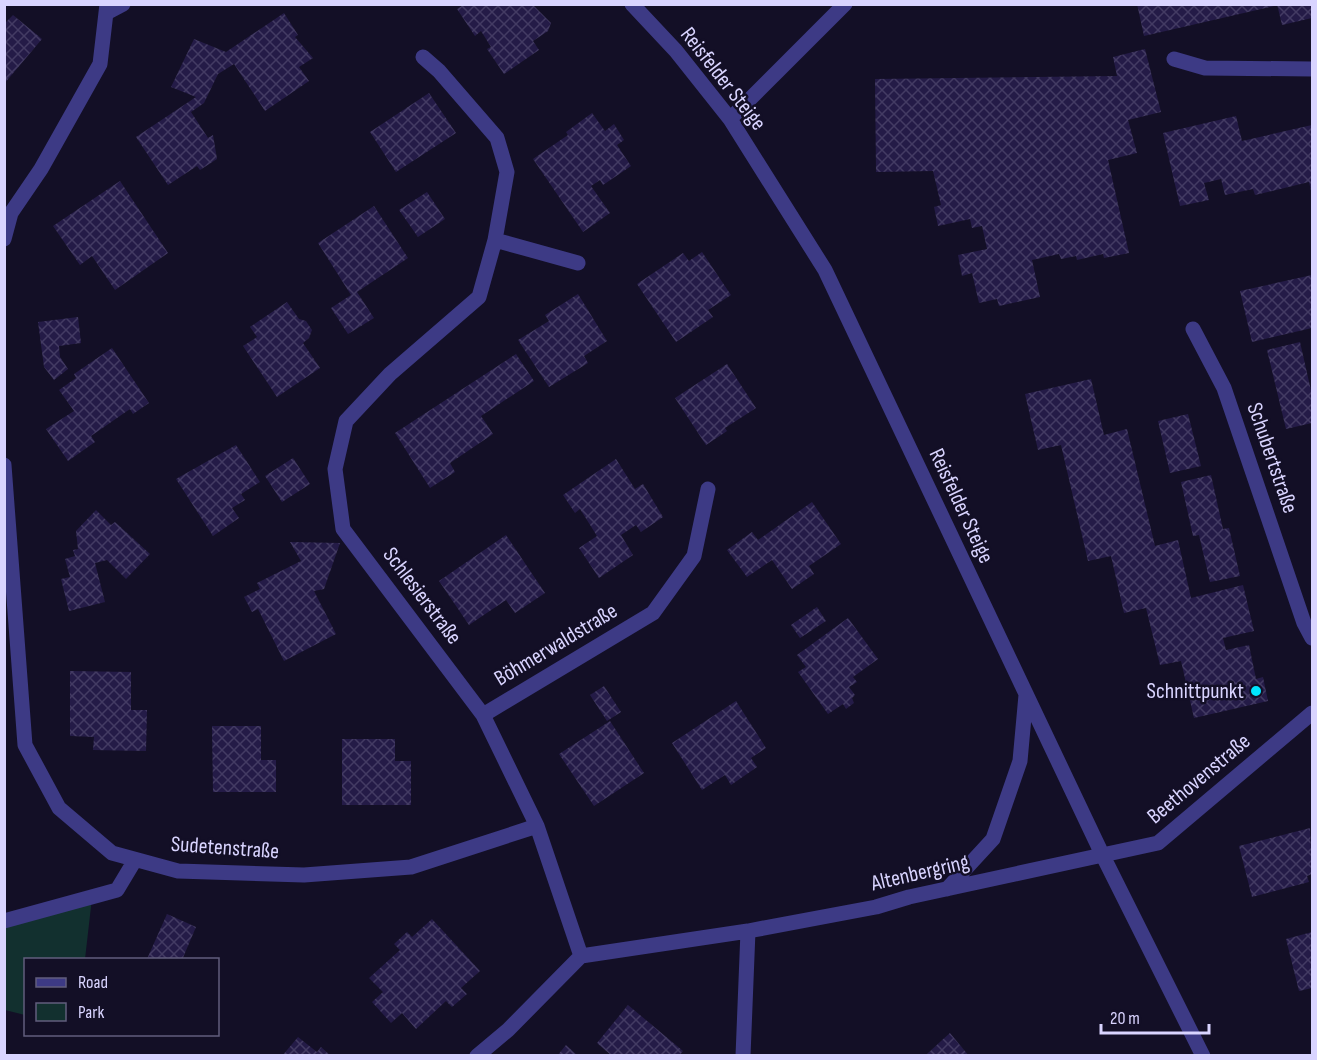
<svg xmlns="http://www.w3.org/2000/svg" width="1317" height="1060" viewBox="0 0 1317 1060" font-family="'Sofia Sans Condensed',sans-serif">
<defs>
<pattern id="building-cross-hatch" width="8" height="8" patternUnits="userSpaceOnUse" patternTransform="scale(1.5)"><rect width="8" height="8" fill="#241b47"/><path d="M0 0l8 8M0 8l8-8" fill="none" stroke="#433b63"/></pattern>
</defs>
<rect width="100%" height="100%" fill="#130f26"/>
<path fill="#12302f" d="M 92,898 L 85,959 L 26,960 L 25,1015 L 5,1010 L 4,921 Z"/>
<path fill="url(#building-cross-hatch)" d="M 465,4 L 532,4 L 551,23 L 548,31 L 533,41 L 539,50 L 504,74 L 487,49 L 491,47 L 481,31 L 475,36 L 457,9 Z
M 1137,4 L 1274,4 L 1274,6 L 1144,36 Z
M 1277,4 L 1312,4 L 1312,18 L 1282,25 Z
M 284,13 L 298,35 L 295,37 L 313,58 L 299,67 L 309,81 L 265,111 L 234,64 L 218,74 L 204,103 L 191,112 L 208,138 L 213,135 L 217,159 L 200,170 L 197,166 L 168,185 L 136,137 L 196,97 L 171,87 L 194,39 L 226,52 Z
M 13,15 L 42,39 L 4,84 L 4,24 Z
M 1145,49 L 1161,112 L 1128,120 L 1137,153 L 1108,160 L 1129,253 L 1104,258 L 1103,254 L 1077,260 L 1076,256 L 1061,259 L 1059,254 L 1032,260 L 1040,297 L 999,306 L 997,299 L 979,303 L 972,273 L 962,276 L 958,255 L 987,249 L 982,226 L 972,228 L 970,219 L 938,226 L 934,207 L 941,205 L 933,171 L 876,172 L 875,79 L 1117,76 L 1113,57 Z
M 429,93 L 456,133 L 396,172 L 370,132 Z
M 592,113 L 605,131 L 614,124 L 624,140 L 617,145 L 631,166 L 603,185 L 600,180 L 591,186 L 610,213 L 583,232 L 533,159 L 568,135 L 566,132 Z
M 1236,116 L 1242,141 L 1312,125 L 1312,195 L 1309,182 L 1255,195 L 1253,189 L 1225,195 L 1221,179 L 1204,183 L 1209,200 L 1180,206 L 1163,133 Z
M 120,181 L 168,253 L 115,290 L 92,256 L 80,265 L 53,226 Z
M 427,192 L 445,219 L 418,237 L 399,210 Z
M 374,206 L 408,258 L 357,292 L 374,318 L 348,334 L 331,308 L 351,295 L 318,243 Z
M 702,252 L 731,295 L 708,310 L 713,317 L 676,342 L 637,284 L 683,253 L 689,261 Z
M 1312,275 L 1312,328 L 1252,342 L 1240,291 Z
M 578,294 L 607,341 L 584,356 L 588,363 L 549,387 L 518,340 L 549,321 L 545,315 Z
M 287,302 L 299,319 L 306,321 L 312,330 L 309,338 L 303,343 L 320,368 L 277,397 L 243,346 L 257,337 L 250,327 Z
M 78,317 L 81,343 L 59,346 L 60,357 L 68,369 L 54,380 L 44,367 L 38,322 Z
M 1300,342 L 1312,395 L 1312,423 L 1286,429 L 1267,350 Z
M 112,348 L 149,403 L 133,414 L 130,409 L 91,436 L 95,442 L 68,461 L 46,429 L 74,411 L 59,390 L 76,378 L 74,374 Z
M 516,354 L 534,381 L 481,416 L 493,434 L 450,463 L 455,472 L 430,488 L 395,433 Z
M 727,364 L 756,408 L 725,428 L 727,431 L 706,445 L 675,398 Z
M 1091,379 L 1104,435 L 1127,429 L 1155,546 L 1178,540 L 1191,598 L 1243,585 L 1254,631 L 1223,638 L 1226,650 L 1249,645 L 1256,679 L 1263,677 L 1268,701 L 1194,718 L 1181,661 L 1160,665 L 1146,608 L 1124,613 L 1111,556 L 1088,561 L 1061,445 L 1038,450 L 1025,394 Z
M 1188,414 L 1201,466 L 1170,473 L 1158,421 Z
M 236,445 L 260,482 L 241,494 L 245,500 L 232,508 L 239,518 L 213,536 L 176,479 Z
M 293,458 L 310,484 L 282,502 L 265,476 Z
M 616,459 L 635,489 L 643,484 L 663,517 L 641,532 L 636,525 L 621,535 L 633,555 L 599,578 L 579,548 L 597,536 L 580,509 L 575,513 L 563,495 Z
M 1211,475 L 1223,529 L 1229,528 L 1240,576 L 1210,582 L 1199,535 L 1193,536 L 1181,482 Z
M 812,502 L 841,544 L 809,566 L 814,574 L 792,589 L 772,560 L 747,577 L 727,550 L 752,532 L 758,540 Z
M 96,510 L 111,525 L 115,522 L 150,554 L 126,579 L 107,560 L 95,563 L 105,602 L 69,611 L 61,579 L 70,577 L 65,559 L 75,556 L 73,550 L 78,549 L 76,531 Z
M 506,535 L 545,593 L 515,613 L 506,600 L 469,625 L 439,581 Z
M 290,542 L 340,543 L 324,589 L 314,591 L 336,634 L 284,661 L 258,609 L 252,612 L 244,597 L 260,589 L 257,583 L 301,561 Z
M 817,607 L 826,621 L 800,638 L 791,625 Z
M 848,618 L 878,659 L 853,677 L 857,682 L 849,687 L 855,695 L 852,698 L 854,703 L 846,709 L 843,704 L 828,714 L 798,672 L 806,667 L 797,655 Z
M 70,671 L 131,672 L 131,710 L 147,710 L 146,751 L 93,750 L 94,737 L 70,736 Z
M 604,686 L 621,712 L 607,721 L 590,695 Z
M 736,701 L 766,748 L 751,758 L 757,767 L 731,785 L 725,775 L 702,790 L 672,743 Z
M 610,721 L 644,773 L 594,806 L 559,754 Z
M 212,726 L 261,726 L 261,760 L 276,760 L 276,792 L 213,792 Z
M 342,739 L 395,739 L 395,761 L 411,761 L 411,805 L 342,805 Z
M 1310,828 L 1312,874 L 1307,876 L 1309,882 L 1252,897 L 1239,846 Z
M 167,914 L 196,927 L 182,960 L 149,960 L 147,959 Z
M 432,919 L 480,971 L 461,988 L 467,994 L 452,1007 L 446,1001 L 416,1029 L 402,1013 L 391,1023 L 372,1002 L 383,992 L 369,978 L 400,950 L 394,944 L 407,932 L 412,937 Z
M 1312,932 L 1312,988 L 1299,991 L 1286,939 Z
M 628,1005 L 683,1051 L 679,1056 L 612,1056 L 597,1043 Z
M 950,1033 L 969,1056 L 925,1056 L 941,1041 Z
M 298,1037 L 317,1052 L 321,1047 L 331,1056 L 282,1056 Z
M 566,1045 L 578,1056 L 557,1056 Z"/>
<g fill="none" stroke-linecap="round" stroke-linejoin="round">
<path stroke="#3d3a85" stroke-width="15" d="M 632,4 L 676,51 L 730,119 L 825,270 L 1102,854 L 1203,1056
M 106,13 L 123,4
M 423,57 L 439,71 L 497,138 L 507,172 L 495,240 L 479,297 L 390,374 L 346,421 L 335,469 L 343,529 L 483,715 L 537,826 L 581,956
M 1174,59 L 1205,68 L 1312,69
M 730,119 L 845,4
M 4,239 L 11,213 L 41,169 L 100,64 L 107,4
M 495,240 L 578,263
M 1193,329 L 1224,388 L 1304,623 L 1312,638
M 4,465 L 25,745 L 59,808 L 112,853 L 178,871 L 304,875 L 411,867 L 537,826
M 483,715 L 653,613 L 694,556 L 708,489
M 947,889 L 993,839 L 1020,761 L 1026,695
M 4,921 L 117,890 L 135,860
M 477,1056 L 508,1030 L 581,956 L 748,931 L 876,907 L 909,897 L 1158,843 L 1312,713
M 743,1056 L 748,931"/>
</g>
<circle fill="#00e5ff" stroke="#130f26" stroke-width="2" cx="1256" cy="691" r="6"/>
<g text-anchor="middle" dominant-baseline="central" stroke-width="5" stroke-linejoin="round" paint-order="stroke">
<g font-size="22" fill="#d9d4ff" stroke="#130f26">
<text transform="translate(723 79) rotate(52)">Reisfelder Steige</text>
<text transform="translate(1272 458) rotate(71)">Schubertstraße</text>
<text transform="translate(961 506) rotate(65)">Reisfelder Steige</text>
<text transform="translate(422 596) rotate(53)">Schlesierstraße</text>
<text transform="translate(556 645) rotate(-31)">Böhmerwaldstraße</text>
<text transform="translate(1199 779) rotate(-40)">Beethovenstraße</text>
<text transform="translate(225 848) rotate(4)">Sudetenstraße</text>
<text transform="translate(920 873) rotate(-13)">Altenbergring</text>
</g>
<g font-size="22" fill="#d9d4ff" stroke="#130f26" text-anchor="end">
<text x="1244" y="691">Schnittpunkt</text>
</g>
</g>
<rect width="1317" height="1060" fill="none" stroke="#d9d4ff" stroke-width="12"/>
<rect x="24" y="958" width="195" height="78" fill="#130f26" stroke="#625e7d" stroke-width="1.5"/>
<rect x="36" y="978" width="30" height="9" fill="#3d3a85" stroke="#625e7d" stroke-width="1.5"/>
<text x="78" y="988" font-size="18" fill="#d9d4ff">Road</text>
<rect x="36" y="1003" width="30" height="18" fill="#12302f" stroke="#625e7d" stroke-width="1.5"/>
<text x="78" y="1018" font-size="18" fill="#d9d4ff">Park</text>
<path d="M1101 1024v9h108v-9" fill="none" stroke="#d9d4ff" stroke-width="3"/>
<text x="1110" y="1024" font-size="18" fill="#d9d4ff" stroke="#130f26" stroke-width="4.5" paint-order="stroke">20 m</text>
</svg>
